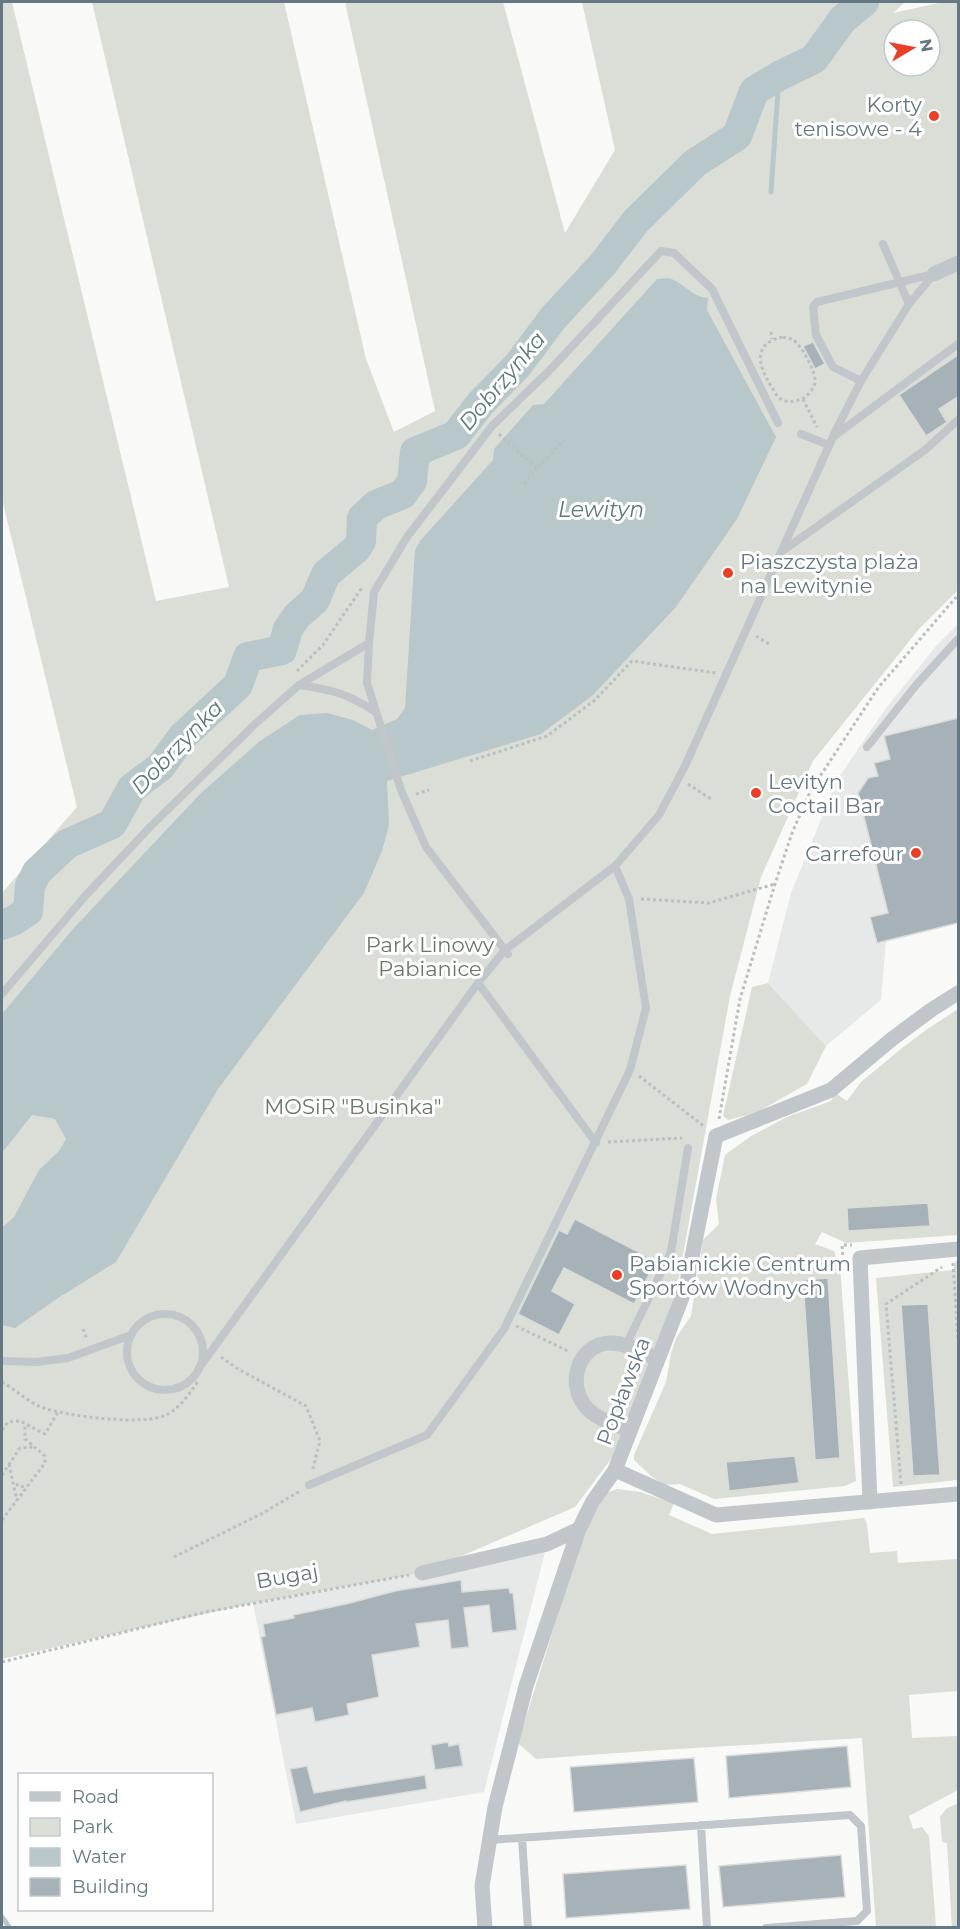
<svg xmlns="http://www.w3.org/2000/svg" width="960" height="1929" viewBox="0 0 960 1929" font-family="Montserrat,sans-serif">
<rect width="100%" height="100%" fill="#f9f9f7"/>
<path fill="#e7e9e8" d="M 958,624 L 958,923 L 886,941 L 881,1000 L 826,1046 L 768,983 L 791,893 L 837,780 L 886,708 L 936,646 Z
M 547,1544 L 484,1792 L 296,1824 L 253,1603 L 422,1573 Z"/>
<path fill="#daded6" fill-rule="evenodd" d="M 2,2 L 12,2 L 156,601 L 229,587 L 92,2 L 284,2 L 366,359 L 394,432 L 435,411 L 345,2 L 503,2 L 565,233 L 615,150 L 582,2 L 905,2 L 893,13 L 943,2 L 958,2 L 958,590 L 919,629 L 813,761 L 761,877 L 730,996 L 677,1288 L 620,1447 L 575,1507 L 422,1573 L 253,1603 L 2,1659 L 2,893 L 77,807 L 2,499 ZM 894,30 L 930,30 L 930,66 L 894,66 Z
M 768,983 L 826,1046 L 807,1084 L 756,1113 L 728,1120 L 723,1116 L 752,987 Z
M 958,1009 L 958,1235 L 846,1243 L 822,1232 L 815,1244 L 834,1251 L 840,1266 L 856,1481 L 845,1486 L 714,1499 L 680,1484 L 664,1485 L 651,1476 L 634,1460 L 634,1455 L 666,1382 L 671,1354 L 676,1338 L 691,1316 L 703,1240 L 719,1224 L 716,1199 L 725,1155 L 751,1136 L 787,1117 L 831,1101 L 835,1093 L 847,1101 L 861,1082 L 902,1048 L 926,1030 Z
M 958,1260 L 958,1480 L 893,1487 L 876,1278 L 953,1270 L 956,1261 Z
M 617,1489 L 640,1492 L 674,1503 L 669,1515 L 712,1534 L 864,1518 L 867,1524 L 870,1553 L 897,1551 L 898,1563 L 958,1559 L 958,1691 L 909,1695 L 912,1738 L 958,1736 L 958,1749 L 957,1750 L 958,1790 L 909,1816 L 913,1829 L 922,1827 L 929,1836 L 936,1927 L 876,1927 L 862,1738 C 753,1745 644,1750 536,1759 L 518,1743 L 582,1537 L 606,1493 Z
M 958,1803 L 958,1927 L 952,1928 L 947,1843 L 942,1842 L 940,1817 L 946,1809 Z"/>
<path fill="#b8c7ca" d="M 669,278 C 686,284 690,296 708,298 L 707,310 L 776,437 L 737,519 L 676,607 L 592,696 L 541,734 L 387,781 L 389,825 L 382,851 L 364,893 L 218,1089 L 116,1262 L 58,1298 L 15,1328 L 2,1325 L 2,1228 L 14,1217 L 39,1170 L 59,1151 L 66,1139 L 55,1119 L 32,1115 L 2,1153 L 2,1014 L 73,929 L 201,793 L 260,741 L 300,715 L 327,713 L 353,720 L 372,730 L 397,719 L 405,708 L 415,550 L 420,541 L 493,460 L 494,449 L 533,405 L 544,404 L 657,279 Z"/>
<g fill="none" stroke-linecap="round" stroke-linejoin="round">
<path stroke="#b8c7ca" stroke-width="5" d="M 771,192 L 779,76
M 2,1917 L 10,1928"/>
<path stroke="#b8c7ca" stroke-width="30" d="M 2,925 L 13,921 L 28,911 L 30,886 L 37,872 L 67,844 L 112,824 L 132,788 L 161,766 L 182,737 L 238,685 L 248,657 L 282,650 L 288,629 L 297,616 L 315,600 L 326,574 L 356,549 L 361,541 L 362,518 L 376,505 L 403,494 L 412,481 L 415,452 L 456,435 L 480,404 L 518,365 L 554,317 L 603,264 L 636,221 L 695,163 L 737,136 L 754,91 L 779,76 L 814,59 L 843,19 L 864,2"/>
</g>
<path fill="#a6b2b7" stroke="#dbdbd9" stroke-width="1.5" d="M 813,342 L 825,364 L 815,369 L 803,346 Z
M 958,355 L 958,397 L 939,409 L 947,422 L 926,436 L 899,395 Z
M 958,718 L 958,923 L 877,943 L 870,917 L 888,913 L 858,793 L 868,778 L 878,776 L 874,763 L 890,759 L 884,736 Z
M 928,1203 L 930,1226 L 848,1231 L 847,1208 Z
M 575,1219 L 656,1261 L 634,1304 L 564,1268 L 552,1291 L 575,1304 L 559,1335 L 518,1314 L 559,1230 L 567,1234 Z
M 828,1278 L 840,1458 L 815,1460 L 803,1280 Z
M 928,1304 L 940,1475 L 913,1476 L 901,1305 Z
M 795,1456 L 799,1483 L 729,1491 L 726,1462 Z
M 461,1580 L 462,1592 L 509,1588 L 510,1593 L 513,1593 L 517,1630 L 492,1633 L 489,1605 L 464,1608 L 469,1647 L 451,1649 L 448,1620 L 416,1624 L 420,1647 L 372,1655 L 379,1697 L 347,1704 L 349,1715 L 315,1722 L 312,1708 L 276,1715 L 261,1637 L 265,1636 L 263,1624 L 294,1618 L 293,1615 L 346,1604 L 395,1591 Z
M 448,1742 L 449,1746 L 459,1744 L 463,1766 L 435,1770 L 431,1745 Z
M 847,1746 L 851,1787 L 729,1798 L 726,1756 Z
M 694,1758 L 698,1802 L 574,1812 L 570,1767 Z
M 307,1766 L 314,1793 L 425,1775 L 427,1789 L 346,1802 L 346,1801 L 300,1812 L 290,1769 Z
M 841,1855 L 845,1897 L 723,1907 L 719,1866 Z
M 686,1865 L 690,1909 L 566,1918 L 563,1874 Z"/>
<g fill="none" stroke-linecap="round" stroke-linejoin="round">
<path stroke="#babfc1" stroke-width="3" stroke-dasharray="3 3" stroke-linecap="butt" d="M 771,332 L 772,339
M 783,337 C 786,338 789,338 792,339 C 801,344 817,373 815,383 C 814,388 809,394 805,397 C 799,401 789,403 782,400 C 777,397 774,391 771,386 C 758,365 752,343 783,337 Z
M 803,399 L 817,427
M 499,434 L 537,469 L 564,440
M 524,484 L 537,469
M 756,636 L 769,644
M 297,671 L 323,645 L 363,586
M 470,761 L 547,736 L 595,700 L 632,661 L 716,673
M 688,784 L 711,799
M 416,794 L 429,790
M 641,899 L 709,903 L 775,884
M 639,1076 L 705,1127
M 719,1119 L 740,999 L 775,884 L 792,833 L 811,790 L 878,688 L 958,595
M 608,1142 L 682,1138
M 843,1261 L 842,1245 L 852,1245
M 953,1263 L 958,1339
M 516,1326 L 570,1352
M 83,1329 L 87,1339
M 221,1357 L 238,1369 L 306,1406 L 320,1441 L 312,1472
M 2,1382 C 14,1389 27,1401 41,1407 C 64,1416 147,1427 168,1414 C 182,1406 190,1392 199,1380
M 2,1430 L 8,1422 L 20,1421 L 45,1434 L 58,1412
M 9,1464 L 17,1501
M 2,1475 L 20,1448 L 34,1447
M 16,1484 L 20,1487 L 27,1486
M 901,1484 L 886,1304 L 942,1267
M 2,1520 L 45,1463 L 45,1456 L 25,1439 L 25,1424
M 174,1557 L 263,1513 L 300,1491
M 2,1662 L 206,1612 L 409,1575"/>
<path stroke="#c0c6c9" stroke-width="8" d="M 883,244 L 909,304
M 934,274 L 909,304 L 861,381 L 833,367 L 816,335 L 813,307 L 817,302 Z
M 801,434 L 829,445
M 834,434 L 861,381
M 782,550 L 833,437 L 958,344
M 369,643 L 367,683 L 401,790 L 426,847 L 508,954
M 299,685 C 333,690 346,693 376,712
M 867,747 L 917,684 L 958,639
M 478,983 L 596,1143
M 2,994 L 86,895 L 151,826 L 254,725 L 299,685 L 369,643 L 374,592 L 407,537 L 492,426 L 549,371 L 661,251 L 674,253 L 712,289 L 778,423
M127 1352a38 38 0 1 1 76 0a38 38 0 1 1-76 0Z
M 626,1345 L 671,1252 L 688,1148
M 2,1361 L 36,1362 L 68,1358 L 131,1335
M 199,1368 L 478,983 L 505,950 L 615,866 L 659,815 L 685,766 L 781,552 L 925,450 L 958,420
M 309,1485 L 427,1435 L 504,1329 L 630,1070 L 646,1008 L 629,899 L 615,866
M 701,1825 L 707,1928
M 522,1838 L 528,1928
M 489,1840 L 850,1815 L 861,1826 L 867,1911 L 857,1921 L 766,1928"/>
<path stroke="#c0c6c9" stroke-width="15" d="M 934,274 L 958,263
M 630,1430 C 615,1424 597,1420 586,1407 C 566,1384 578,1345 609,1343 C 626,1342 643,1353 658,1359
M 615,1470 L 716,1515 L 958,1494
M 870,1502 L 860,1258 L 958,1249
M 422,1573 L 547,1544 L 579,1529
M 485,1928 L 482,1886 L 495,1807 L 526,1686 L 579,1529 L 593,1501 L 615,1470 L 686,1287 L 716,1136 L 831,1090 L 892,1039 L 931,1010 L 958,993"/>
</g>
<g fill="#ea3f26" stroke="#fff" stroke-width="2">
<circle cx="934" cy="116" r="6"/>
<circle cx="728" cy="573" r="6"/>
<circle cx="756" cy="793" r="6"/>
<circle cx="916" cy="853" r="6"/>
<circle cx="617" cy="1275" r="6"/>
</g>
<g text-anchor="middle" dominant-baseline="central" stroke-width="6" stroke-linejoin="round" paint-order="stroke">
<g font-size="21" fill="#637883" stroke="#fff" text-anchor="start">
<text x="922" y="104" text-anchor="end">Korty<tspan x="922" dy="24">tenisowe - 4</tspan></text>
<text x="740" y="561">Piaszczysta plaża<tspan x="740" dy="24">na Lewitynie</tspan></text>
<text x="768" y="781">Levityn<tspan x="768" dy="24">Coctail Bar</tspan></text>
<text x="904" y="853" text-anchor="end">Carrefour</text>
<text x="629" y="1263">Pabianickie Centrum<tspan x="629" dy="24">Sportów Wodnych</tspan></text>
</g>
<g font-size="21" fill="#697a62" stroke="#fff">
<text x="430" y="944">Park Linowy<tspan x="430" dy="24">Pabianice</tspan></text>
<text x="353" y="1106">MOSiR "Businka"</text>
</g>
<g font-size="21" fill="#637883" stroke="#fff">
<text transform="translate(623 1391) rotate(-69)">Popławska</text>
<text transform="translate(287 1576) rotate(-10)">Bugaj</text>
</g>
<g font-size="22" font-style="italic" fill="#5e787d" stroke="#fff">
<text transform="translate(502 381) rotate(-50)">Dobrzynka</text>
<text x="601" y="509">Lewityn</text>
<text transform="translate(177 747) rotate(-46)">Dobrzynka</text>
</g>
</g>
<rect width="960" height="1929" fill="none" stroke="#637883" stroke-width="6"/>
<rect x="18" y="1773" width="195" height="138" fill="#ffffff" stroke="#c1c9cd" stroke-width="1.5"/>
<rect x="30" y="1792" width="30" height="9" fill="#c0c6c9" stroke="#c1c9cd" stroke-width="1.5"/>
<text x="72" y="1803" font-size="18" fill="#637883">Road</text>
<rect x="30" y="1818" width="30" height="18" fill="#daded6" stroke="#c1c9cd" stroke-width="1.5"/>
<text x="72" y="1833" font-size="18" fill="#637883">Park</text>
<rect x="30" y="1848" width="30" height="18" fill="#b8c7ca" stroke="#c1c9cd" stroke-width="1.5"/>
<text x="72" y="1863" font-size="18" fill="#637883">Water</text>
<rect x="30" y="1878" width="30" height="18" fill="#a6b2b7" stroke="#c1c9cd" stroke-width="1.5"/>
<text x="72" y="1893" font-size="18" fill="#637883">Building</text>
<g transform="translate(912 48) rotate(80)"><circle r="28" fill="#ffffff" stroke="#c1c9cd" stroke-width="1.5"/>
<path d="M0-4.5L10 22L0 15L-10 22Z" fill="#ea3f26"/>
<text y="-9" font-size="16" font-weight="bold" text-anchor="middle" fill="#637883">N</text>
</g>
</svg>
